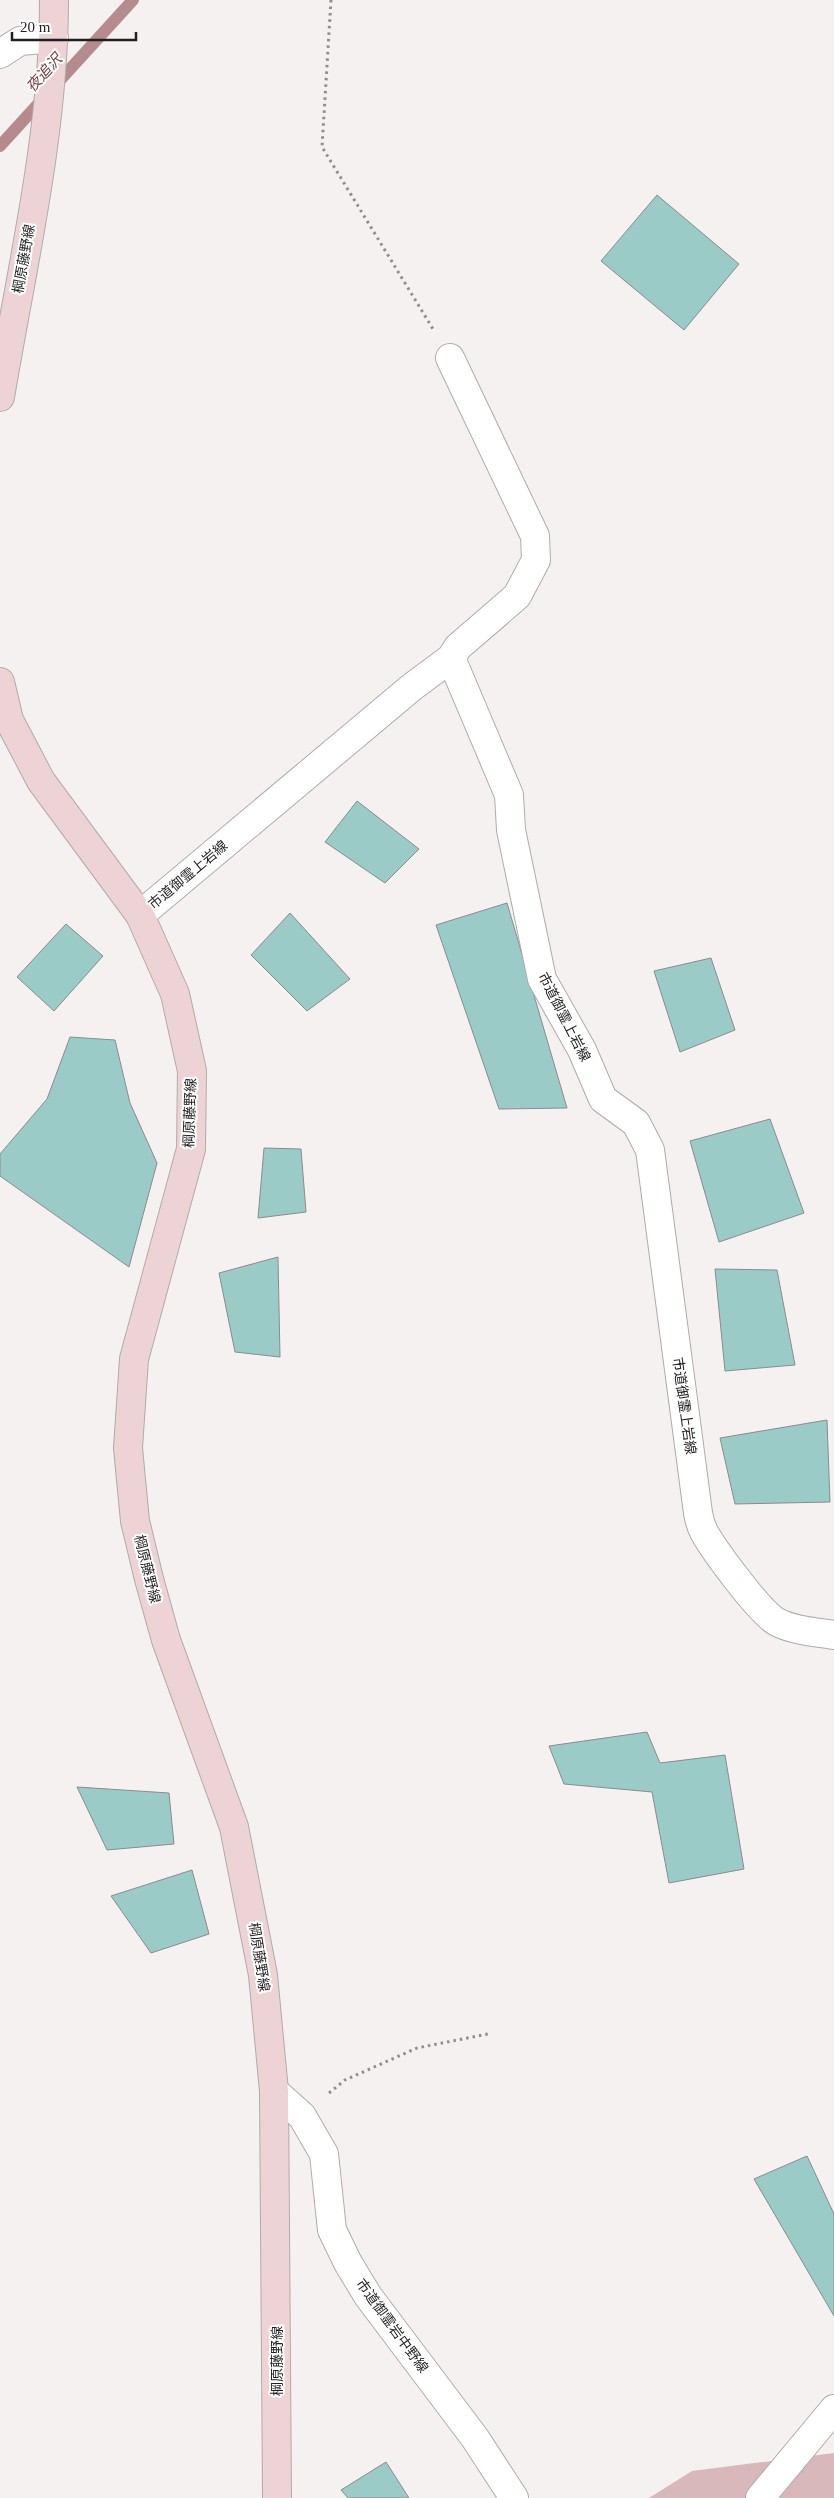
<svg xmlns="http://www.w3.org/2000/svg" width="834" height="2498" viewBox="0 0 834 2498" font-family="'Times New Roman','Noto Sans JP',serif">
<rect width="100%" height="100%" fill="#f6f1f1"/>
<path fill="#d8b8ba" d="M 834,2453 L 834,2498 L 649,2498 L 692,2471 Z"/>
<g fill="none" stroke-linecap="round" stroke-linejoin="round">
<path stroke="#b58b8d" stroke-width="12" d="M 0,146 L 133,0"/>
</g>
<path fill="#9acbc7" stroke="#888d8c" d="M 657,195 L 739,264 L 684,330 L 601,261 Z
M 357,801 L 419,849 L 385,883 L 325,842 Z
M 507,903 L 567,1108 L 499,1109 L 436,925 Z
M 290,913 L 350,979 L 307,1011 L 251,955 Z
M 66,924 L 103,956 L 54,1011 L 17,977 Z
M 711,958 L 735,1030 L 680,1052 L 654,971 Z
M 70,1037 L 115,1040 L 130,1103 L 157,1163 L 129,1267 L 0,1176 L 0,1154 L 47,1099 Z
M 770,1119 L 804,1213 L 719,1242 L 690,1141 Z
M 264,1148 L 301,1149 L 306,1212 L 258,1218 Z
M 278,1257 L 280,1357 L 235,1352 L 219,1273 Z
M 715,1269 L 777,1270 L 795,1365 L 725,1371 Z
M 827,1420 L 830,1502 L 735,1504 L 720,1438 Z
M 647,1732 L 660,1763 L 725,1755 L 744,1869 L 669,1883 L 652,1792 L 564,1784 L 549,1746 Z
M 77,1787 L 169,1793 L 174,1844 L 107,1850 Z
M 192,1870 L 209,1934 L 151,1953 L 111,1896 Z
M 807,2156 L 834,2214 L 834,2316 L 754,2179 Z
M 386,2462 L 409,2498 L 348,2498 L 341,2490 Z"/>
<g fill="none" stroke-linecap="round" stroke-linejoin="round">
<defs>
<path id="street" d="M 0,54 L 20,41 L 54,38
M 451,658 L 509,795 L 511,830 L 542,979 L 582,1050 L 603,1099 L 636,1123 L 650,1150 L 698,1513 C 699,1519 701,1526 704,1532 C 714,1550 760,1613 777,1622 C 794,1631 816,1632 834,1635
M 140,915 L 412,687 L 451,658 L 458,647 L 517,596 L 536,560 L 535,536 L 450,358
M 274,2091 L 302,2116 L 324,2154 L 332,2230 L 348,2263 L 368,2296 L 475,2438 L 514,2498
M 760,2498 L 834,2409"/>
<path id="secondary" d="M 0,397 C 22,266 54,133 54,0
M 0,682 L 9,720 L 41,781 L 140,915 L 175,994 L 192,1071 L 191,1149 L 134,1359 L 128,1448 L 135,1521 L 149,1579 L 166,1640 L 234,1827 L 263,1975 L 274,2091 L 277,2498"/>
</defs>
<use href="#street" stroke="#b0abab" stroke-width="30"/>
<use href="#secondary" stroke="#b0abab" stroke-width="30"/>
<path stroke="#918d8d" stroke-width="3" stroke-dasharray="2.5 4" stroke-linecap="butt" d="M 331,0 L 322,147 L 433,329
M 329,2093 L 345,2080 L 417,2048 L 488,2034"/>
<use href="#street" stroke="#fff" stroke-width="28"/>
<use href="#secondary" stroke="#edd3d6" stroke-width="28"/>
</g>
<g text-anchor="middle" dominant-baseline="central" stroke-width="4" stroke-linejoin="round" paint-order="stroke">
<g font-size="14" fill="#211f1f" stroke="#fff">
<text transform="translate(24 259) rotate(-80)">棡原藤野線</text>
<text transform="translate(188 875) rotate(-40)">市道御霊上岩線</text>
<text transform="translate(564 1017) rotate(63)">市道御霊上岩線</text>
<text transform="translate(190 1113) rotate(-88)">棡原藤野線</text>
<text transform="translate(684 1406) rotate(82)">市道御霊上岩線</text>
<text transform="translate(147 1569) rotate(76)">棡原藤野線</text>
<text transform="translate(259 1957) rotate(81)">棡原藤野線</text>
<text transform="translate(392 2326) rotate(54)">市道御霊岩中野線</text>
<text transform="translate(277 2361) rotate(-90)">棡原藤野線</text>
</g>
<g font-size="15" font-style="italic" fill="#763c42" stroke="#fff">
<text transform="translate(44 73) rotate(-48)">夜追沢</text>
</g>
</g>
<path d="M12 32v8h124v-8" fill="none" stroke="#211f1f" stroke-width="2.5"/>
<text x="20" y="32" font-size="15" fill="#211f1f" stroke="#ffffff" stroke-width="4" paint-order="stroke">20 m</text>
</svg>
